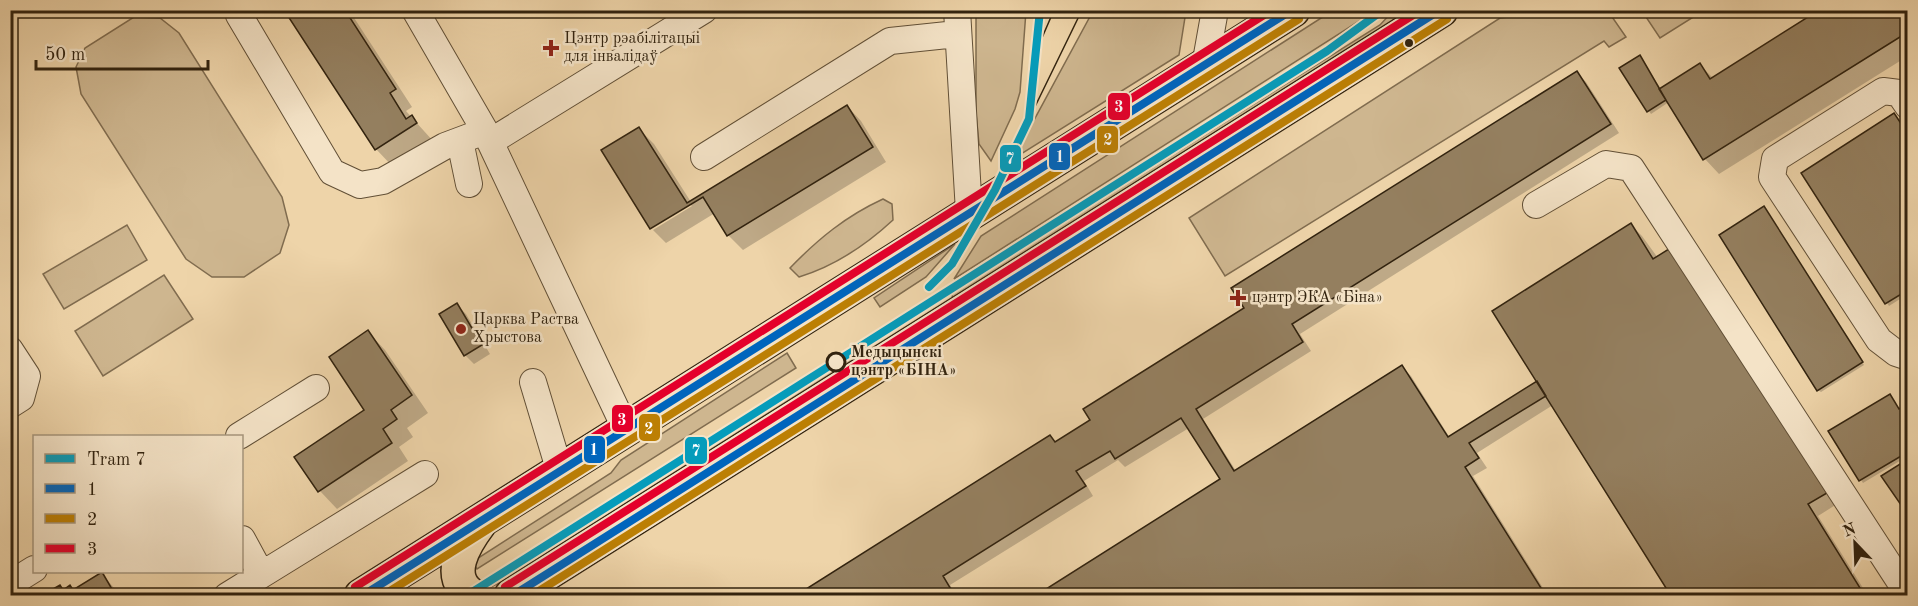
<svg xmlns="http://www.w3.org/2000/svg" width="1918" height="606" viewBox="0 0 1918 606" font-family="'Old Standard TT',serif">
<rect width="100%" height="100%" fill="#eed4a9"/>
<filter id="stains"><feTurbulence type="fractalNoise" baseFrequency=".00333" numOctaves="4"/><feColorMatrix values="0 0 0 0 .2 0 0 0 0 .09 0 0 0 0 .02 0 0 0 .5 -.17"/></filter>
<radialGradient id="worn" r=".72"><stop offset=".6" stop-color="#630" stop-opacity="0"/><stop offset="1" stop-color="#630" stop-opacity=".3"/></radialGradient>
<path fill="#ceb68f" stroke="#806c4f" stroke-width="1.5" d="M 976,11 L 1026,11 L 1020,92 L 1015,109 L 991,161 L 979,144 L 976,113 Z
M 1093,11 L 1186,11 L 1179,55 L 1013,159 Z
M 1332,11 L 1375,11 L 954,279 L 981,236 Z
M 1393,11 L 1417,11 L 956,303 L 951,294 L 1380,25 Z
M 1560,11 L 1608,11 L 1626,37 L 1609,47 L 1604,41 L 1225,276 L 1189,218 L 1500,18 Z
M 1642,11 L 1703,11 L 1660,38 Z
M 134,17 L 160,18 L 179,33 L 282,197 L 289,225 L 280,253 L 244,277 L 212,277 L 186,259 L 81,94 L 76,67 L 85,48 Z
M 883,199 L 892,204 L 893,220 C 866,245 835,266 799,277 L 790,268 C 818,239 846,216 883,199 Z
M 127,225 L 147,260 L 64,309 L 43,274 Z
M 955,244 L 926,277 L 880,307 L 874,298 Z
M 164,275 L 193,319 L 103,376 L 75,331 Z
M 787,353 L 796,368 L 477,569 L 472,562 L 611,473 L 621,460 Z
M 852,356 L 856,363 L 544,560 L 489,588 L 487,585 Z"/>
<path fill="#0003" d="M 286,10 L 349,10 L 412,107 L 406,111 L 433,141 L 393,167 L 376,149 Z
M 1908,10 L 1908,56 L 1719,174 L 1705,159 L 1669,102 L 1651,114 L 1621,69 L 1642,60 L 1661,89 L 1700,65 L 1713,78 Z
M 1577,73 L 1586,82 L 1619,133 L 1300,334 L 1311,351 L 1203,419 L 1236,471 L 1402,367 L 1411,376 L 1450,438 L 1539,382 L 1631,225 L 1642,236 L 1837,504 L 1818,516 L 1868,596 L 1673,596 L 1553,405 L 1477,453 L 1487,468 L 1473,476 L 1548,596 L 1038,596 L 1222,480 L 1189,428 L 1125,467 L 1118,460 L 1084,481 L 1093,496 L 950,585 L 957,596 L 798,596 L 1092,421 Z
M 847,106 L 861,121 L 886,162 L 743,250 L 728,235 L 715,213 L 666,243 L 653,230 L 692,206 L 689,204 L 651,227 L 639,129 L 654,144 L 691,202 Z
M 1908,135 L 1908,294 L 1889,306 L 1803,173 Z
M 1767,211 L 1864,365 L 1821,392 L 1818,390 Z
M 457,305 L 466,314 L 490,354 L 474,364 L 465,355 Z
M 368,332 L 385,350 L 428,413 L 407,428 L 413,437 L 399,447 L 408,461 L 337,509 L 320,491 L 297,457 L 366,410 Z
M 1908,405 L 1908,456 L 1863,483 L 1830,431 Z
M 102,574 L 121,596 L 59,596 L 60,587 L 64,591 L 74,591 Z"/>
<path fill="#947f5f" stroke="#32230f" stroke-width="1.5" d="M 284,10 L 345,10 L 396,89 L 390,93 L 406,119 L 412,115 L 417,123 L 375,150 Z
M 1819,10 L 1908,10 L 1908,32 L 1703,160 L 1659,89 L 1700,63 L 1710,79 Z
M 1640,55 L 1666,100 L 1647,112 L 1619,68 Z
M 1577,71 L 1611,124 L 1292,324 L 1303,342 L 1196,409 L 1234,471 L 1402,365 L 1448,437 L 1537,381 L 1546,396 L 1469,443 L 1479,458 L 1465,467 L 1546,596 L 1035,596 L 1220,479 L 1181,418 L 1115,459 L 1110,451 L 1076,471 L 1086,486 L 943,576 L 955,596 L 928,596 L 924,589 L 913,596 L 795,596 L 1050,435 L 1055,442 L 1090,420 L 1083,409 L 1244,308 L 1231,288 Z
M 847,105 L 873,147 L 727,236 L 703,197 L 650,229 L 601,150 L 639,127 L 687,203 Z
M 1894,113 L 1908,134 L 1908,290 L 1885,304 L 1801,173 Z
M 1764,206 L 1863,362 L 1817,391 L 1719,235 Z
M 1631,223 L 1653,259 L 1672,247 L 1827,493 L 1808,504 L 1865,596 L 1671,596 L 1492,311 Z
M 457,303 L 482,345 L 464,356 L 439,314 Z
M 368,330 L 412,395 L 391,410 L 397,419 L 383,429 L 392,443 L 318,492 L 294,457 L 364,410 L 329,357 Z
M 1890,394 L 1899,409 L 1908,404 L 1908,452 L 1859,481 L 1828,431 Z
M 1908,459 L 1908,515 L 1881,476 Z
M 102,572 L 116,596 L 58,596 L 53,589 L 60,585 L 63,590 L 70,585 L 73,590 Z"/>
<g fill="none" stroke-linecap="round" stroke-linejoin="round">
<defs>
<path id="minor" d="M 415,10 L 485,131 L 626,430
M 957,10 L 969,212
M 239,15 L 332,172 L 360,185 L 383,181 L 445,146 L 485,131
M 1205,66 L 1215,10
M 1908,106 L 1899,93 L 1883,91 L 1775,159 L 1772,177 L 1879,340 L 1896,353 L 1908,357
M 460,141 L 469,184
M 490,142 L 704,10
M 704,157 L 890,41 L 957,34
M 1536,205 L 1606,164 L 1631,168 L 1908,594
M 10,350 L 27,376 L 21,398 L 10,405
M 533,382 L 560,472
M 239,436 L 316,388
M 242,539 L 261,574
M 10,584 L 34,569
M 227,596 L 425,474"/>
<path id="major" d="M 361,596 L 1293,10
M 473,596 C 443,577 465,543 480,523
M 511,596 L 1441,10"/>
</defs>
<use href="#minor" stroke="#614f36" stroke-width="28"/>
<use href="#major" stroke="#32230f" stroke-width="36"/>
<use href="#minor" stroke="#f4e3c7" stroke-width="26"/>
<use href="#major" stroke="#eed4a9" stroke-width="33"/>
<path stroke="#32230f" stroke-width="1.5" d="M 1035,54 L 1054,10
M 1029,119 L 1082,10"/>
<defs>
<path id="bus-1" d="M 362,596 L 1292,10
M 512,596 L 1440,10"/>
<path id="bus-2" d="M 382,596 L 1299,19
M 531,596 L 1447,19"/>
<path id="bus-3" d="M 355,587 L 1272,10
M 505,587 L 1421,10"/>
</defs>
<use href="#bus-1" stroke="#f4e3c7" stroke-width="12"/>
<use href="#bus-2" stroke="#f4e3c7" stroke-width="12"/>
<use href="#bus-3" stroke="#f4e3c7" stroke-width="12"/>
<use href="#bus-1" stroke="#0065bd" stroke-width="8"/>
<use href="#bus-2" stroke="#bc7f04" stroke-width="8"/>
<use href="#bus-3" stroke="#e4002b" stroke-width="8"/>
<defs>
<path id="tram-1" d="M 929,287 L 952,264 L 995,190 L 1029,119 L 1040,10
M 466,596 L 1327,51 L 1383,10"/>
</defs>
<use href="#tram-1" stroke="#f4e3c7" stroke-width="12"/>
<use href="#tram-1" stroke="#059cbb" stroke-width="8"/>
</g>
<circle fill="#32230f" stroke="#f4e3c7" stroke-width="2" cx="1409" cy="43" r="5"/>
<g fill="#8f2418" stroke="#f4e3c7" stroke-width="2">
<path d="M548 39h6v6h6v6h-6v6h-6v-6h-6v-6h6z"/>
<path d="M1235 289h6v6h6v6h-6v6h-6v-6h-6v-6h6z"/>
<circle cx="461" cy="329" r="6"/>
</g>
<circle fill="#f4e3c7" stroke="#32230f" stroke-width="3" cx="836" cy="362" r="9"/>
<g text-anchor="middle" dominant-baseline="central" stroke-width="5" stroke-linejoin="round" paint-order="stroke">
<g font-size="16" fill="#32230f" stroke="#f4e3c7" text-anchor="start">
<text x="564" y="39">Цэнтр рэабілітацыі<tspan x="564" dy="18">для інвалідаў</tspan></text>
<text x="1252" y="298">цэнтр ЭКА «Біна»</text>
<text x="473" y="320">Царква Раства<tspan x="473" dy="18">Хрыстова</tspan></text>
</g>
<g font-size="16" font-weight="bold" fill="#32230f" stroke="#f4e3c7" text-anchor="start">
<text x="851" y="353">Медыцынскі<tspan x="851" dy="18">цэнтр «БІНА»</tspan></text>
</g>
</g>
<g stroke="#f4e3c7" stroke-width="2">
<rect x="1107" y="92" width="24" height="29" rx="6" fill="#e4002b"/>
<rect x="1096" y="125" width="23" height="29" rx="6" fill="#bc7f04"/>
<rect x="1048" y="142" width="23" height="29" rx="6" fill="#0065bd"/>
<rect x="999" y="144" width="23" height="29" rx="6" fill="#059cbb"/>
<rect x="611" y="404" width="23" height="29" rx="6" fill="#e4002b"/>
<rect x="638" y="413" width="23" height="29" rx="6" fill="#bc7f04"/>
<rect x="583" y="435" width="23" height="29" rx="6" fill="#0065bd"/>
<rect x="684" y="436" width="24" height="29" rx="6" fill="#059cbb"/>
</g>
<g font-size="16" text-anchor="middle" font-weight="bold" fill="#fff">
<text x="1119" y="112">3</text>
<text x="1108" y="145">2</text>
<text x="1060" y="162">1</text>
<text x="1010" y="164">7</text>
<text x="622" y="425">3</text>
<text x="649" y="434">2</text>
<text x="594" y="455">1</text>
<text x="696" y="456">7</text>
</g>
<rect width="1918" height="606" fill="none" stroke="#eed4a9" stroke-width="36"/>
<rect x="12" y="12" width="1894" height="582" fill="none" stroke="#32230f" stroke-width="3"/>
<rect x="18" y="18" width="1882" height="570" fill="none" stroke="#32230f" stroke-width="1.5"/>
<rect x="33" y="435" width="210" height="138" fill="#f4e3c7" stroke="#a6967d" stroke-width="1.5"/>
<rect x="45" y="454" width="30" height="9" fill="#059cbb" stroke="#a6967d" stroke-width="1.5"/>
<text x="87" y="465" font-size="18" fill="#32230f">Tram 7</text>
<rect x="45" y="484" width="30" height="9" fill="#0065bd" stroke="#a6967d" stroke-width="1.5"/>
<text x="87" y="495" font-size="18" fill="#32230f">1</text>
<rect x="45" y="514" width="30" height="9" fill="#bc7f04" stroke="#a6967d" stroke-width="1.5"/>
<text x="87" y="525" font-size="18" fill="#32230f">2</text>
<rect x="45" y="544" width="30" height="9" fill="#e4002b" stroke="#a6967d" stroke-width="1.5"/>
<text x="87" y="555" font-size="18" fill="#32230f">3</text>
<g transform="translate(1855 543) rotate(337)" stroke="#f4e3c7" stroke-width="4.5" paint-order="stroke">
<path d="M0-4.5L10 22L0 15L-10 22Z" fill="#32230f"/>
<text y="-9" font-size="16" font-weight="bold" text-anchor="middle" fill="#32230f">N</text>
</g>
<path d="M36 60v9h172v-9" fill="none" stroke="#32230f" stroke-width="3"/>
<text x="45" y="60" font-size="18" fill="#32230f" stroke="#f4e3c7" stroke-width="4.5" paint-order="stroke">50 m</text>
<rect width="100%" height="100%" filter="url(#stains)"/>
<rect width="100%" height="100%" fill="url(#worn)"/>
</svg>
